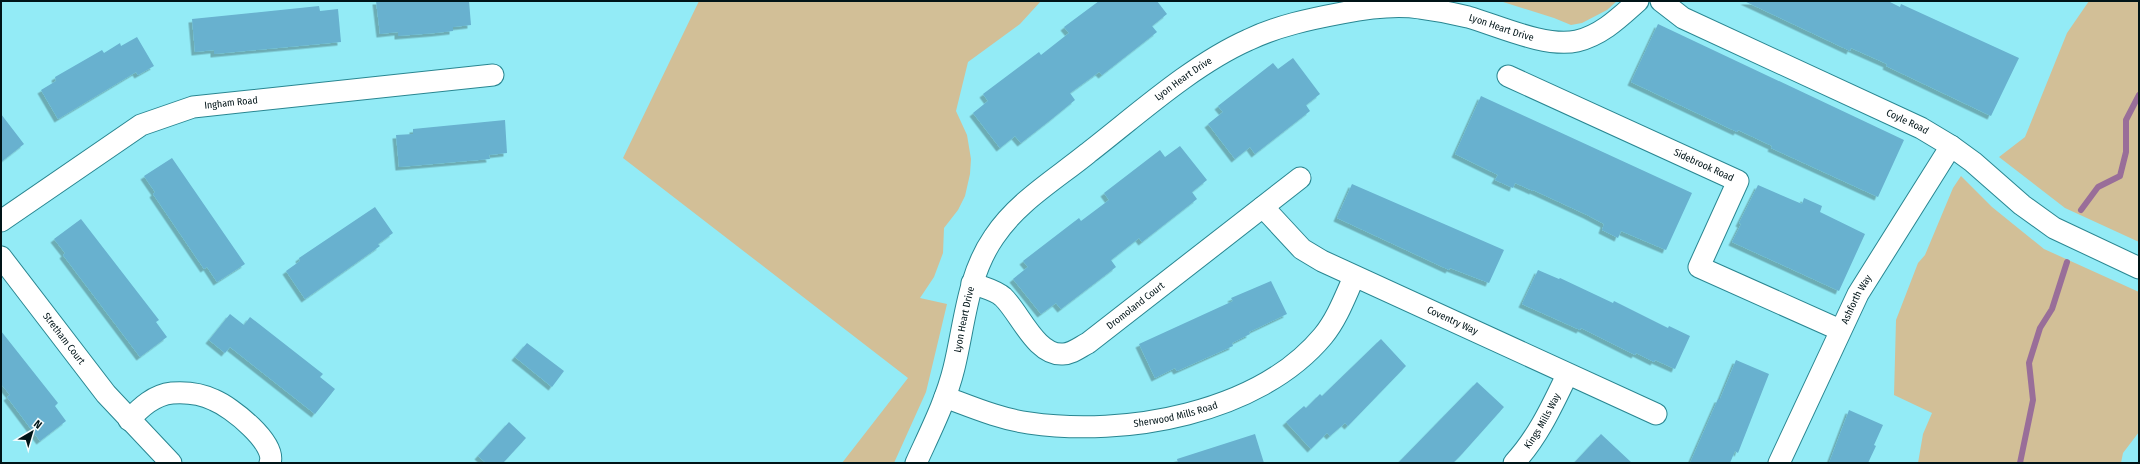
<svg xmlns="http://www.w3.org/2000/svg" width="2140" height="464" viewBox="0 0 2140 464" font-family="'Fira Sans Condensed',sans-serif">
<defs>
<filter id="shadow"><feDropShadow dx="-3.5" dy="3.5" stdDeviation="0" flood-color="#0004"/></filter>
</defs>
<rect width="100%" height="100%" fill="#93ebf6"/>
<path fill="#d2bf97" d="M 699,1 L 1041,1 L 1020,24 L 968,62 L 956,111 L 967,135 L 971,159 L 970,174 L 965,196 L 958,210 L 944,228 L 943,253 L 934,277 L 920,298 L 947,304 L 926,392 L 894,463 L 842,463 L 908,378 L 623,158 Z
M 1500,1 L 1617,1 L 1607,10 L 1582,23 L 1571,25 L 1554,18 Z
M 2089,1 L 2139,1 L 2139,242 L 2065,208 L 1999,157 L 2025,137 L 2067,33 Z
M 1961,176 L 1992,207 L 2044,249 L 2139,292 L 2139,432 L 2123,453 L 2121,463 L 1918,463 L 1923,434 L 1932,413 L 1894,395 L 1896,320 L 1918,263 L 1925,255 L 1953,188 Z"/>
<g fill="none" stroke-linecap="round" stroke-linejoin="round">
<path stroke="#996e99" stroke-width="6" d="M 2081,210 L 2098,187 L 2120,176 L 2126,152 L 2126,120 L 2139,95
M 2020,463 L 2033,400 L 2029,363 L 2040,328 L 2052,309 L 2067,262"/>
</g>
<path fill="#68b1cf" filter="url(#shadow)" d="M 376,1 L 469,1 L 471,25 L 453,27 L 453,31 L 435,33 L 398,36 L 398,32 L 380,34 Z
M 1099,1 L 1157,1 L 1167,14 L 1152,26 L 1157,32 L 1102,75 L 1099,72 L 1070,93 L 1075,100 L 1053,118 L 1021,143 L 1015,136 L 1000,148 L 973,113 L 988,101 L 983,94 L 1039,52 L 1041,55 L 1069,33 L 1064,27 Z
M 1744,1 L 1888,1 L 1900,7 L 1901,4 L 2019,58 L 1991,116 L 1886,66 L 1887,64 L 1851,48 L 1850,51 Z
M 319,6 L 320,11 L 338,9 L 341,42 L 214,54 L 214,50 L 195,52 L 192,19 Z
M 1658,24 L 1904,140 L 1878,197 L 1771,148 L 1772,146 L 1738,130 L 1737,132 L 1631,82 Z
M 137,37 L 154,66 L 138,75 L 136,72 L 58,119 L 41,90 L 56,81 L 55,77 L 102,50 L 104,53 L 120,43 L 121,46 Z
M 1293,58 L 1320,94 L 1306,105 L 1310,111 L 1255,154 L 1250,147 L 1235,159 L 1208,124 L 1223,112 L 1218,106 L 1273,63 L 1278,69 Z
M 1481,96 L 1692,193 L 1666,250 L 1621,231 L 1618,238 L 1602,230 L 1604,224 L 1587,215 L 1533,190 L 1533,191 L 1515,183 L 1513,188 L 1495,180 L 1498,175 L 1455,154 Z
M 1,114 L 24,144 L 1,162 Z
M 505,120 L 507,153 L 489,155 L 490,159 L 399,167 L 396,135 L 413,134 L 413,129 Z
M 1180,146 L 1207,180 L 1192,192 L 1197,199 L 1142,242 L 1139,238 L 1111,260 L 1116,267 L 1061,309 L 1056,303 L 1041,314 L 1013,279 L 1028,267 L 1023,261 L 1079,218 L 1081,221 L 1109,200 L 1104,193 L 1160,150 L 1165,157 Z
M 172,158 L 245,264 L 217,282 L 207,267 L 204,269 L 153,194 L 155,192 L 144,176 Z
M 1352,184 L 1504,250 L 1489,283 L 1450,268 L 1449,270 L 1337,218 Z
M 1758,185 L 1802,204 L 1804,198 L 1822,206 L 1820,212 L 1865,234 L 1839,291 L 1732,242 L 1741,224 L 1739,223 Z
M 375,207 L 393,233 L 378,244 L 380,246 L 305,299 L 286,271 L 300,261 L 299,258 Z
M 81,219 L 159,320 L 156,322 L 167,337 L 140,357 L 63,255 L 65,253 L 54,239 Z
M 1538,270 L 1559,279 L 1560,278 L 1613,303 L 1614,301 L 1668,328 L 1669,326 L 1690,336 L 1675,369 L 1655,360 L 1654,362 L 1636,353 L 1635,355 L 1581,328 L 1580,330 L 1522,304 Z
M 1271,281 L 1287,314 L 1249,332 L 1250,334 L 1232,343 L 1233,346 L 1177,371 L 1175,368 L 1155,378 L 1139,344 L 1233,301 L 1231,298 Z
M 230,314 L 244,325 L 250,317 L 323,374 L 320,377 L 335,389 L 315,414 L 230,347 L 225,353 L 209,340 Z
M 1,331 L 58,403 L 55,406 L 66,421 L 40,441 L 7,397 L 10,395 L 1,384 Z
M 1381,339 L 1406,366 L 1348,426 L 1345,423 L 1330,436 L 1327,433 L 1311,449 L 1286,422 L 1304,406 L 1306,408 L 1320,394 L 1322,396 Z
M 527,343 L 564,371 L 552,387 L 515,357 Z
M 1736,360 L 1769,374 L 1738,453 L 1735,451 L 1730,463 L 1690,463 L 1718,399 L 1720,399 Z
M 1477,382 L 1504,407 L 1462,454 L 1453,463 L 1398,463 Z
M 1849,410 L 1883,425 L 1874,445 L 1876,446 L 1868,463 L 1829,463 Z
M 509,422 L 526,438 L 503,463 L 486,463 L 478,456 Z
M 1255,434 L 1264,463 L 1178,463 L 1177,459 Z
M 1601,434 L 1632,463 L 1574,463 Z"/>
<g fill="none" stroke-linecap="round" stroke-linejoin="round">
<defs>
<g id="minor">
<path id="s1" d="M 1661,1 L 1683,18 L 1921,128 L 1951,146 L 1973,162 L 2022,205 L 2054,228 L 2139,268"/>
<path id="s2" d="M 1508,76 L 1738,181 L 1699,267 L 1840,330"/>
<path id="s3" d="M 1263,207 L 1302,249 L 1322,261 L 1656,414"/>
<path id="s4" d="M 1,221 L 141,125 L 193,107 L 493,75"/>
<path id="s5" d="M 1,257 L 106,394 L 171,463"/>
<path id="s6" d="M 972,283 C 981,287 996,290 1003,297 C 1020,313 1036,356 1063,354 C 1072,354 1080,347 1088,343 L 1300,178"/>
<path id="s7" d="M 945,397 C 972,407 1000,419 1029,423 C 1124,437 1258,414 1323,336 C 1337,319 1345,297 1354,277"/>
<path d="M 129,420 C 141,407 154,395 172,393 C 186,392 202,394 214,400 C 231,407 277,443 270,463"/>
<path id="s8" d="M 916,463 C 930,432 946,401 954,368 C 965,323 967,276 994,237 C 1017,202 1056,179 1088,153 C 1137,115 1192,65 1248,40 C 1277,26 1310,19 1342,13 C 1367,8 1394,4 1420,8 C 1436,10 1452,13 1468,17 C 1499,26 1546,48 1577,41 C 1602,35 1620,17 1638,1"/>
<path id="s9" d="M 1514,463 C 1538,437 1552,406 1567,375"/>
<path id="s10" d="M 1779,463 L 1858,294 L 1951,146"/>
</g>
</defs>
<use href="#minor" stroke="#298691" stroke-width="23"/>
<use href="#minor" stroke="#fff" stroke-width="21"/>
</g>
<g text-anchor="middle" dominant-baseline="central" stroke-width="3.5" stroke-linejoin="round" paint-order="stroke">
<g font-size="10" fill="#001418" stroke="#f5fdfe">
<text stroke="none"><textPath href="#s8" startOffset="824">Lyon Heart Drive</textPath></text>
<text stroke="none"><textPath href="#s8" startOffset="488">Lyon Heart Drive</textPath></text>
<text stroke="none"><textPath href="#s4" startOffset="263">Ingham Road</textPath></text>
<text stroke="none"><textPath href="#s1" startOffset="275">Coyle Road</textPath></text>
<text stroke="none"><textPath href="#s2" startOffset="215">Sidebrook Road</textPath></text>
<text stroke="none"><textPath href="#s10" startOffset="181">Ashforth Way</textPath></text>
<text stroke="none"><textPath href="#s6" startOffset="208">Dromoland Court</textPath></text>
<text stroke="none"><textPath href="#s8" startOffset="152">Lyon Heart Drive</textPath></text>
<text stroke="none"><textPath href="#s3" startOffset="224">Coventry Way</textPath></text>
<text stroke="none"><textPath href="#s5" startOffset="103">Stretham Court</textPath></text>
<text stroke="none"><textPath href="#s7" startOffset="236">Sherwood Mills Road</textPath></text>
<text stroke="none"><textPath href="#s9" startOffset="51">Kings Mills Way</textPath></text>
</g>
</g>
<rect width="2140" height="464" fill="none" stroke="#001418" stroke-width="4"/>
<g transform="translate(32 432) rotate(38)" stroke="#f5fdfe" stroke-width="3" paint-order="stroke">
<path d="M0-3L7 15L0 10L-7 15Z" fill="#001418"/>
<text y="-6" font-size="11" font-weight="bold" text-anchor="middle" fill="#001418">N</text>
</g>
</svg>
